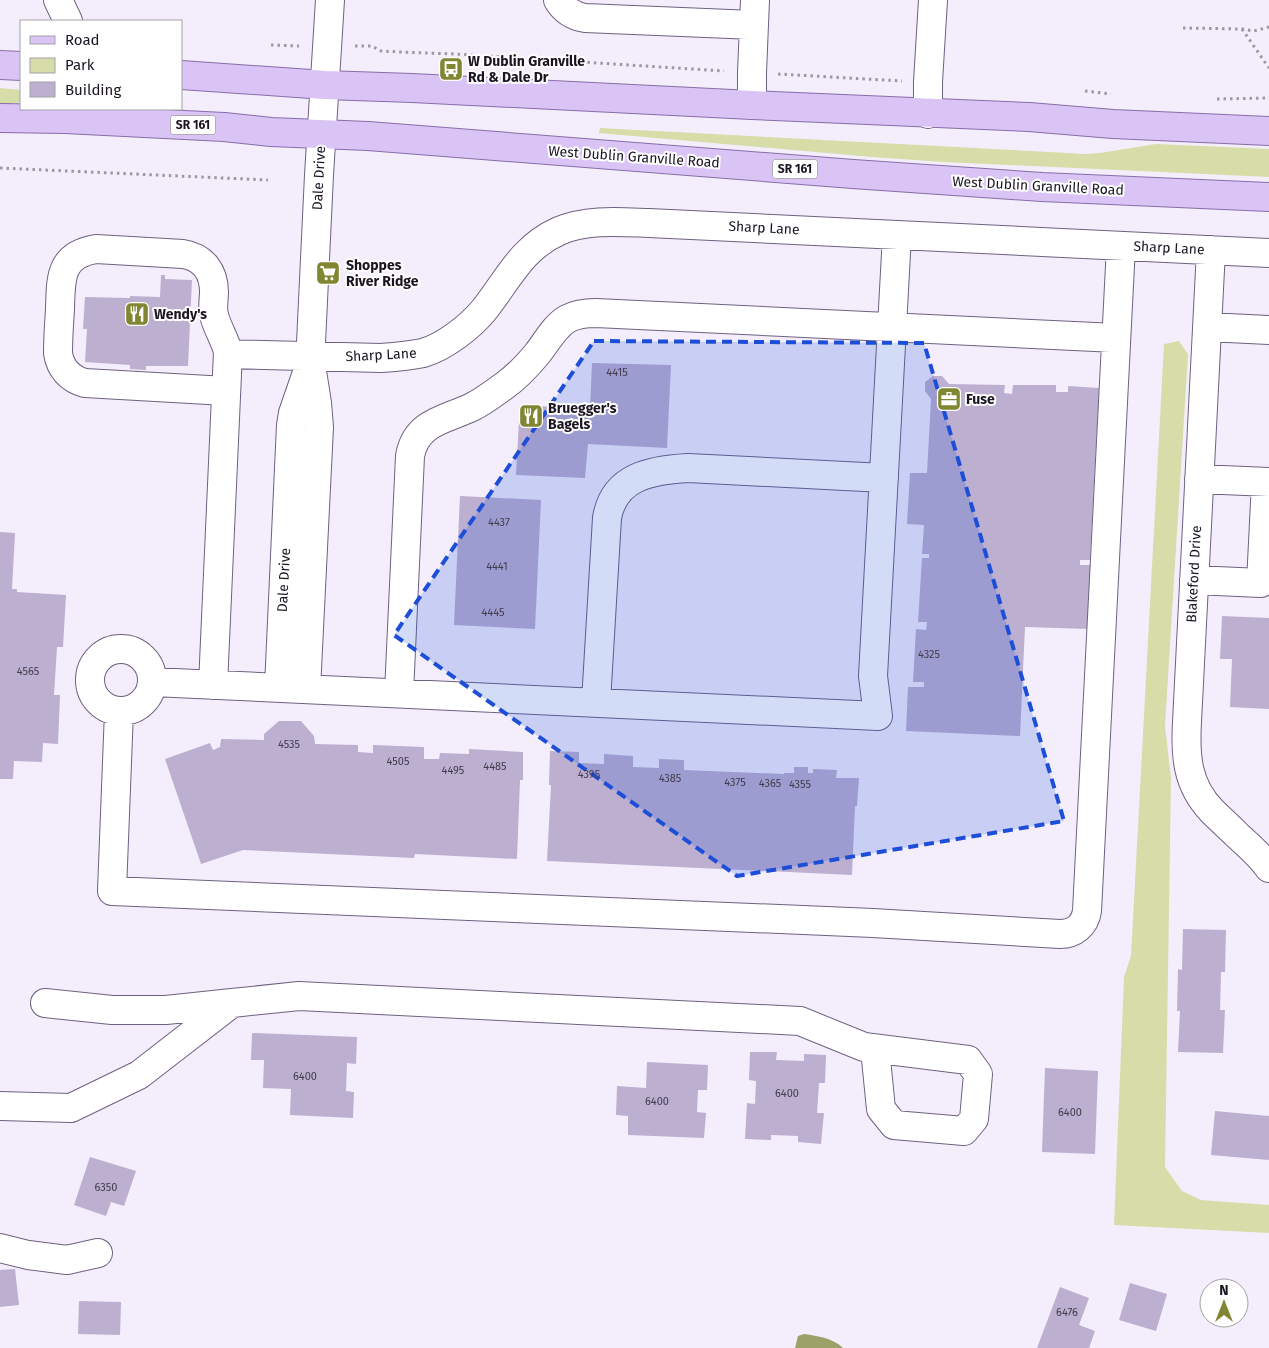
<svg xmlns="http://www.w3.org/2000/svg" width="1269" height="1348" viewBox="0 0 1269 1348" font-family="'Fira Sans',sans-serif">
<rect width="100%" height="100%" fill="#f4eefc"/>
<path fill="#d6dda8" d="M 0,88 L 21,90 L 21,102 L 0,106 Z
M 600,128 L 1086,154 L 1100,153 L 1156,144 L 1269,149 L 1269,177 L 943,162 L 872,157 L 599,133 Z
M 1179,341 L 1188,354 L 1165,726 L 1171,778 L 1165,1167 L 1182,1191 L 1201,1200 L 1269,1205 L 1269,1233 L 1114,1225 L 1124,977 L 1131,956 L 1164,344 Z"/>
<path fill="#9ba168" d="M 804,1334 C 818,1336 833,1338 843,1348 L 795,1348 L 798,1336 Z"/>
<path fill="#bcafd0" d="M 161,275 L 165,275 L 165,279 L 192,280 L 188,366 L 146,366 L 146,370 L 130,369 L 130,365 L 85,362 L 87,329 L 83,329 L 85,297 L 130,298 L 130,296 L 160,297 Z
M 592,363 L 671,365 L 667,448 L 588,444 L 585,478 L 516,475 L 519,421 L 537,406 L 590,409 Z
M 933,376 L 942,376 L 949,384 L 1005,385 L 1004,393 L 1012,394 L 1013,385 L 1056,385 L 1056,392 L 1068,392 L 1068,386 L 1099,388 L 1090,560 L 1080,560 L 1080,565 L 1092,565 L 1089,629 L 1025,627 L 1020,736 L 906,731 L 908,687 L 924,687 L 924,682 L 913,682 L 916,629 L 926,630 L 927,622 L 918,622 L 922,558 L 929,558 L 929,554 L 922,554 L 924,525 L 907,524 L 910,473 L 927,473 L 931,399 L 925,391 L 925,382 Z
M 460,496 L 541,500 L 535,629 L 454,625 Z
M 0,532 L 15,533 L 12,589 L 17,589 L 17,592 L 66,595 L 63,647 L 57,647 L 54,695 L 60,695 L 58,744 L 43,743 L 42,762 L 14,761 L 13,779 L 0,779 Z
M 1222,616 L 1269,618 L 1269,709 L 1230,707 L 1232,659 L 1220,659 Z
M 279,721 L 301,721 L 314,736 L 315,744 L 358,745 L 358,752 L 373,753 L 373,745 L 424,747 L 424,759 L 439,759 L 440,753 L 469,754 L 469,749 L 523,752 L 523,780 L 520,780 L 517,859 L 415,854 L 414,858 L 243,850 L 201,864 L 165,759 L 210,743 L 213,750 L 220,747 L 221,739 L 264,740 L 264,734 Z
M 550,751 L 579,752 L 579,763 L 604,764 L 604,754 L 633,756 L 633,767 L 659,768 L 659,759 L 684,760 L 684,770 L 784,774 L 784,773 L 794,773 L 794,767 L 808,767 L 808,773 L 813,773 L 813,769 L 837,770 L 836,778 L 859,778 L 857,806 L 855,806 L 852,875 L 547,861 L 551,785 L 549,785 Z
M 1183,929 L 1226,930 L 1225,972 L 1221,972 L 1220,1010 L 1225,1010 L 1223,1053 L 1178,1052 L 1180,1011 L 1177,1011 L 1178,969 L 1182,970 Z
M 252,1033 L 357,1037 L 356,1064 L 347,1063 L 346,1091 L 354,1092 L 353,1118 L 290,1115 L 291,1089 L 263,1088 L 264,1060 L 251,1060 Z
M 750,1052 L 777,1052 L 776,1060 L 804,1061 L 804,1054 L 826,1055 L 825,1083 L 819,1083 L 817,1113 L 824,1113 L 821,1144 L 798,1142 L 798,1136 L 771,1135 L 771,1140 L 745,1139 L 747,1103 L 755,1104 L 756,1081 L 749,1080 Z
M 647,1062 L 708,1065 L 707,1090 L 698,1090 L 697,1112 L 706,1113 L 704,1138 L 628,1135 L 628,1116 L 616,1115 L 617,1086 L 646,1088 Z
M 1045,1068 L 1098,1071 L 1095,1154 L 1042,1152 Z
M 1215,1111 L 1269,1116 L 1269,1160 L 1211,1155 Z
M 90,1157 L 136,1171 L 124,1206 L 111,1202 L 106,1216 L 74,1205 Z
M 15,1269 L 19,1305 L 0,1307 L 0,1270 Z
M 1130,1283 L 1167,1294 L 1156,1331 L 1119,1320 Z
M 1060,1287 L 1089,1298 L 1079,1325 L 1095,1331 L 1089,1348 L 1037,1348 Z
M 79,1301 L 121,1302 L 120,1335 L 78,1334 Z"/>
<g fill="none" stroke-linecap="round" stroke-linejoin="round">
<defs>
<path id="minor" d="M 58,0 L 68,21
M 558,0 C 564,10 573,16 585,18 L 754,25
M 752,105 L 752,73 L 755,0
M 928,114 L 928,82 L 933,0
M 1211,250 L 1187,722 C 1185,756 1187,785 1212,811 C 1220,819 1229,827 1237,835 C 1248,845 1260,855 1269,868
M 1207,327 L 1269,330
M 228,354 L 381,358 C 395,357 409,356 423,353 C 444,347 470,327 484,310 C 508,280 521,248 559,231 C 587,219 620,222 649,223 L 1269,253
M 1199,479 L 1269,482
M 1194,580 L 1261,583 L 1266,482
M90 680a31 31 0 1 1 62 0a31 31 0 1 1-62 0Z
M 153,682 L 878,716 L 873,676 L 897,235
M 213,685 L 228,352 C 225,339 217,328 214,315 C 212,308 214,299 214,292 C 214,272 203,257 183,254 L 96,249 C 59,255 61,279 60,309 C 59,324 58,338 58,353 C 60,368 70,379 85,383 L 226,391
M 279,687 L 291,425 L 293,413 L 310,364 L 319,175 L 330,0
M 306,689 L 319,427 L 317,403 L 311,365
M 399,693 L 410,456 C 416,422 445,420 472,407 C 484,401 494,393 504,386 C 517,377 527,366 537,354 C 546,343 554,327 567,319 C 576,314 586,313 596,313 L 1116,338
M 596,702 L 607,518 C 614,476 652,470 688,468 L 884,478
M 119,711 L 112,891 L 873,923 L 1060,934 C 1074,934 1085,925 1087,911 L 1121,246
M 45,1003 L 112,1010 L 166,1010 L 232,1003
M 0,1106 L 71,1108 L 139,1075 L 232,1003 L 299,996 L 800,1021 L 864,1047 L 968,1060 L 978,1074 L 974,1119 L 964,1131 L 894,1125 L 881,1109 L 875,1049
M 0,1248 L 28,1255 L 67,1260 L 98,1253"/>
<path id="major" d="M 0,65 L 21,66
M 181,75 L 325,85 L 412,88 L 752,105 L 1029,117 L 1113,124 L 1269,131
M 0,118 L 65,119 L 224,127 L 271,132 L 368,136 L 853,174 L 1042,187 L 1269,197"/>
</defs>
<use href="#minor" stroke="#6e6180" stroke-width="30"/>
<use href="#major" stroke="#876da8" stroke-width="30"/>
<path stroke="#9c97a4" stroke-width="3" stroke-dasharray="2.5 4" stroke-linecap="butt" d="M 1183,28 L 1242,29 L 1254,31 L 1269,27
M 1242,29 L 1269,68
M 271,45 L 299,46
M 355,46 L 372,46 L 381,51 L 400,52 L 455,54 L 724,71
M 778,74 L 902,81
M 1085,91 L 1111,94
M 1217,99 L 1269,98
M 0,168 L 268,180"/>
<use href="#minor" stroke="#fff" stroke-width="28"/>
<use href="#major" stroke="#dac4f6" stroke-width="28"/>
</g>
<path fill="#1d4ed8" fill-opacity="0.2" stroke="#1d4ed8" stroke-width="4" stroke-dasharray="10 6" stroke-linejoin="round" d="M 594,341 L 924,343 L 1064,821 L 737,876 L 394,635 Z"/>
<defs>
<symbol id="bus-square" viewBox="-11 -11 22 22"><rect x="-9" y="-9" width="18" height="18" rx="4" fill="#808631" stroke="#fefefe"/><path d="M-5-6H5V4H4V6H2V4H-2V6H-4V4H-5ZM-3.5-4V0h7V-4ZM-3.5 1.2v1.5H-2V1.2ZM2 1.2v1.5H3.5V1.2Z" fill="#fff"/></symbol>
<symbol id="supermarket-square" viewBox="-11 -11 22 22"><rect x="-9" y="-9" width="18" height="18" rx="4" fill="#808631" stroke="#fefefe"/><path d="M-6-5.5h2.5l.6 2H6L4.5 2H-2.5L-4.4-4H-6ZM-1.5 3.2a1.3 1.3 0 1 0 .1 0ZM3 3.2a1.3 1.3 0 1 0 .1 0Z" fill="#fff"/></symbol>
<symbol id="restaurant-square" viewBox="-11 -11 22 22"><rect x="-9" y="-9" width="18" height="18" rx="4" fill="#808631" stroke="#fefefe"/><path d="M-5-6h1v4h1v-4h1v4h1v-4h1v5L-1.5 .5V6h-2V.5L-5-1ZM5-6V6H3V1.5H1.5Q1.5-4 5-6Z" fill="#fff"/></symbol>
<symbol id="office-square" viewBox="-11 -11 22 22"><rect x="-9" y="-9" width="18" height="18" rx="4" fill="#808631" stroke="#fefefe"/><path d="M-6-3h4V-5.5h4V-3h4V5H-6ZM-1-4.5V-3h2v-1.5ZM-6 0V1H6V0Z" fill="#fff"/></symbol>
</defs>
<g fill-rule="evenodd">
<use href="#bus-square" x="437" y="55" width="28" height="28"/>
<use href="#supermarket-square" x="314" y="259" width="28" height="28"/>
<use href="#restaurant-square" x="123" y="300" width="28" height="28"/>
<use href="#office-square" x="935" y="385" width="28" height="28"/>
<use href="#restaurant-square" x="517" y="402" width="28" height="28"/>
</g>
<g text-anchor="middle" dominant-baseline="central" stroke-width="4" stroke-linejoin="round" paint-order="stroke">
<g font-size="11" fill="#423c4d">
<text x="617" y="372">4415</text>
<text x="499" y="522">4437</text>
<text x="497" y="566">4441</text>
<text x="493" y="612">4445</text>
<text x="929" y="654">4325</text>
<text x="28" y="671">4565</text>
<text x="289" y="744">4535</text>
<text x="398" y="761">4505</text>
<text x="495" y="766">4485</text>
<text x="453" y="770">4495</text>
<text x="589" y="774">4395</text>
<text x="670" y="778">4385</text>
<text x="735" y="782">4375</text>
<text x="770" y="783">4365</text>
<text x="800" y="784">4355</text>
<text x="305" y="1076">6400</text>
<text x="787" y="1093">6400</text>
<text x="657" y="1101">6400</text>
<text x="1070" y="1112">6400</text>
<text x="106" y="1187">6350</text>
<text x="1067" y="1312">6476</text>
</g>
<g fill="#fefefe" stroke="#5e5b63" stroke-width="1">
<rect x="170.5" y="115.5" width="45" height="19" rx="4"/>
<rect x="772.5" y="159.5" width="45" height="19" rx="4"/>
</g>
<g font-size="12" font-weight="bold" fill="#1a1521">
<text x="193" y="125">SR 161</text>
<text x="795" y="169">SR 161</text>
</g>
<g font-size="14" font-weight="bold" fill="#1a1521" stroke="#fefefe" text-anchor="start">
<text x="468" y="61">W Dublin Granville<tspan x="468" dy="16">Rd &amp; Dale Dr</tspan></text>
<text x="346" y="265">Shoppes<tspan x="346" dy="16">River Ridge</tspan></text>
<text x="154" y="314">Wendy's</text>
<text x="966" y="399">Fuse</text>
<text x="548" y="408">Bruegger's<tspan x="548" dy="16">Bagels</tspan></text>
</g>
<g font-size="14" fill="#1a1521" stroke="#fefefe">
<text transform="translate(634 157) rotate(4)">West Dublin Granville Road</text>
<text transform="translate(319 178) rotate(-87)">Dale Drive</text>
<text transform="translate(1038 186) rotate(3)">West Dublin Granville Road</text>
<text transform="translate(764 228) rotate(3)">Sharp Lane</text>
<text transform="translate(1169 248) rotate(3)">Sharp Lane</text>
<text transform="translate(381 355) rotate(-3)">Sharp Lane</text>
<text transform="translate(1194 574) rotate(-87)">Blakeford Drive</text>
<text transform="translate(284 580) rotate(-87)">Dale Drive</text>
</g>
</g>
<rect x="20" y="20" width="162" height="90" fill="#fefefe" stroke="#a3a1a6"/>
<rect x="30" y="36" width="25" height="8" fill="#dac4f6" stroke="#a3a1a6"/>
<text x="65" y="45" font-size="15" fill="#1a1521">Road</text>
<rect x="30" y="58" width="25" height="15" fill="#d6dda8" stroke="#a3a1a6"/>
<text x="65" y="70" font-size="15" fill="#1a1521">Park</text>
<rect x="30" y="82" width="25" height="15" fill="#bcafd0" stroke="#a3a1a6"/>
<text x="65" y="95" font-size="15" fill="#1a1521">Building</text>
<g transform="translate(1224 1303)"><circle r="24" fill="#fefefe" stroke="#a3a1a6"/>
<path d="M0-4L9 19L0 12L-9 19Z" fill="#808631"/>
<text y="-8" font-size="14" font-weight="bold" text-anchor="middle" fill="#1a1521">N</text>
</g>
</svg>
